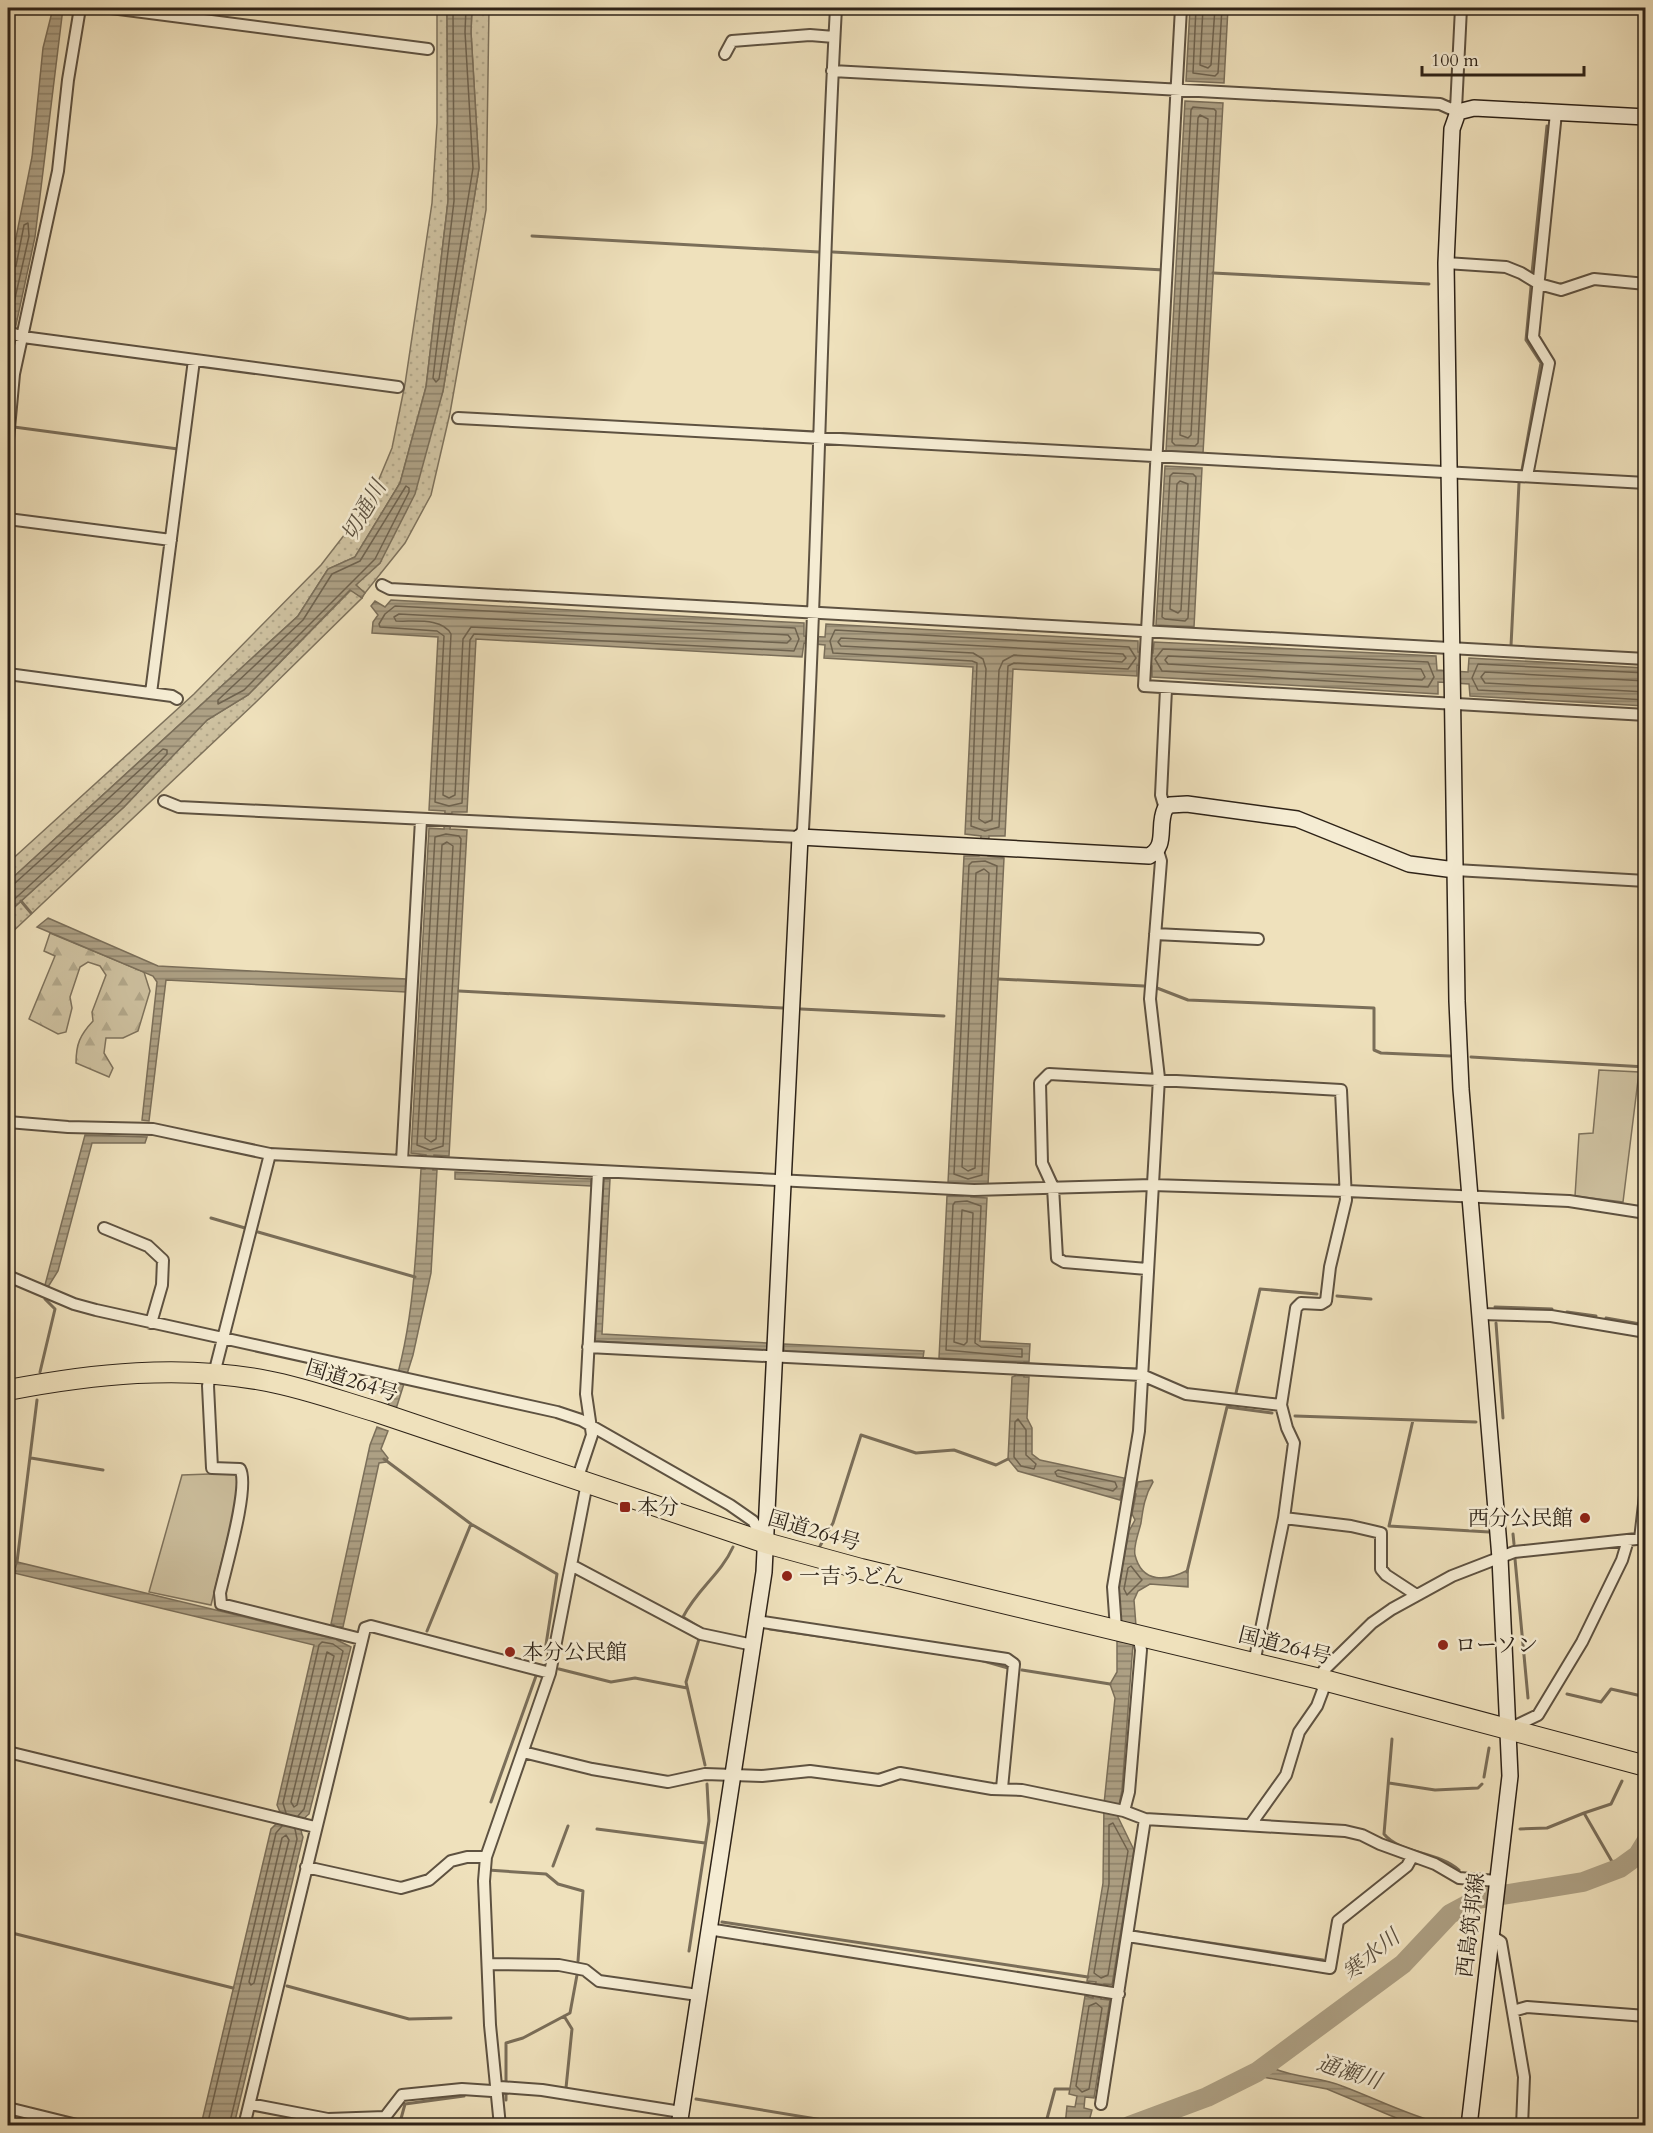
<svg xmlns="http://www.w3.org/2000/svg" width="1653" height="2133" viewBox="0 0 1653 2133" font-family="Cardo,'Noto Serif JP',serif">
<defs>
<pattern id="grass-dots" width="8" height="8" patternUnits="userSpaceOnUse" patternTransform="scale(1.5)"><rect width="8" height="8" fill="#cec1a0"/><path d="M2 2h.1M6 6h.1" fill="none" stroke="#b1a689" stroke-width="1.8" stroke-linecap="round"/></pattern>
<pattern id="forest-firs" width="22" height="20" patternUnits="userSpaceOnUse" patternTransform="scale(1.5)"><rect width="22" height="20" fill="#cec1a0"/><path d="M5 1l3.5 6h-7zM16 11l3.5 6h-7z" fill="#b1a689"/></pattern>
<pattern id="water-rules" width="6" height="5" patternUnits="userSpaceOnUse" patternTransform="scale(1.5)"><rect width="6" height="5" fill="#ada084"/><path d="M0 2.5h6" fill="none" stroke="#8d826b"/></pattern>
</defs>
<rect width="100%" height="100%" fill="#efe1bc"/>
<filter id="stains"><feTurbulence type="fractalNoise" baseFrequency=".00333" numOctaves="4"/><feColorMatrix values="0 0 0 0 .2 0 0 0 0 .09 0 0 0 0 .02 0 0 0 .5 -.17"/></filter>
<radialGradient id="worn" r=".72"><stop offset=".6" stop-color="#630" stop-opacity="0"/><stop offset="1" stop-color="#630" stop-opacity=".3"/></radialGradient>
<path fill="url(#grass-dots)" stroke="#7e725c" stroke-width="1.5" d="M 437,8 L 447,8 L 448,201 L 426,387 L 400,483 L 355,557 L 328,569 L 298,616 L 8,882 L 8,863 L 194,694 L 321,565 L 369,503 L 392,448 L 405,384 L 432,203 L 437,123 Z
M 472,8 L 489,8 L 486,210 L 450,413 L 431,495 L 405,543 L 365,593 L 355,585 L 380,563 L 443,391 L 479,168 L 471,32 Z
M 351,590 L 362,598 L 255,703 L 8,936 L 8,913 L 124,807 L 207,720 L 248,695 Z"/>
<path fill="url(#forest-firs)" stroke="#7e725c" stroke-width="1.5" d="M 50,933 L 144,972 L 150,991 L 138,1031 L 123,1038 L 106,1038 L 104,1053 L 113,1068 L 109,1077 L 76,1063 C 76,1044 80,1035 93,1021 L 92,1012 L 106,975 L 100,966 L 88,962 L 80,967 L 70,997 L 72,1008 L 66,1032 L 58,1034 L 29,1019 L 55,956 L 44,951 Z"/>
<path fill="#cec1a0" stroke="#7e725c" stroke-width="1.5" d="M 1599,1070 L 1639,1072 L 1623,1202 L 1575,1196 L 1579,1134 L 1593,1133 Z
M 237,1473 L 237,1499 L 211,1605 L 149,1592 L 182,1475 Z"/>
<path fill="url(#water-rules)" stroke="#7a6e59" stroke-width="1.5" d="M 53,8 L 63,8 L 35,237 L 8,362 L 8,278 L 32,157 L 43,48 Z
M 447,8 L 472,8 L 471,32 L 479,168 L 443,391 L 415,494 L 380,563 L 356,585 L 365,593 L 362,598 L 350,590 L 248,695 L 207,720 L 124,807 L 8,913 L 8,882 L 298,616 L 328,569 L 355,557 L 400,483 L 426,387 L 448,201 Z
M 1190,8 L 1228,8 L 1224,83 L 1186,81 Z
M 1185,101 L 1223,103 L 1203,453 L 1166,451 Z
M 1165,466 L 1202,468 L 1194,627 L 1156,625 Z
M 391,600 L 804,623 L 804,636 L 825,637 L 826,624 L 1138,641 L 1138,652 L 1153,653 L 1154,642 L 1436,656 L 1437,670 L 1468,672 L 1469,658 L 1645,668 L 1645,706 L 1470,696 L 1469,684 L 1438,682 L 1438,694 L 1152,677 L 1152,666 L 1137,665 L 1137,676 L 1013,669 L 1005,836 L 989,836 L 988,856 L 1004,858 L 988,1185 L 972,1184 L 971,1197 L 987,1198 L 980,1341 L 1030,1344 L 1029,1362 L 1024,1362 L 1024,1377 L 1029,1377 L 1027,1418 L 1032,1428 L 1032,1454 L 1040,1460 L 1124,1478 L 1123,1485 L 1137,1487 L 1138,1482 L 1152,1480 L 1153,1482 C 1145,1495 1143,1508 1141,1523 C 1139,1532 1133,1546 1135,1555 C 1142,1584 1167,1581 1188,1570 L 1188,1587 L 1150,1584 L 1138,1591 L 1134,1600 L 1136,1626 L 1121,1622 L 1118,1589 L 1129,1531 L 1135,1520 L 1132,1514 L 1136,1494 L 1122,1491 L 1120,1500 L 1018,1471 L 1008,1459 L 1012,1377 L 1015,1376 L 1016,1362 L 939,1358 L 947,1196 L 963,1196 L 964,1184 L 948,1183 L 964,856 L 979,856 L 981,836 L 965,834 L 973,667 L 824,658 L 825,645 L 804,643 L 802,657 L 476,639 L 467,812 L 452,812 L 450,829 L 467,830 L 449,1156 L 434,1155 L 433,1170 L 437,1170 L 431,1273 L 413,1355 L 396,1409 L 388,1406 C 415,1329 416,1250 421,1169 L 425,1169 L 426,1155 L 411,1153 L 429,828 L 444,829 L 445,811 L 429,810 L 438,637 L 372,633 L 373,622 L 378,615 L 371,606 L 375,601 L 385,607 Z
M 48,918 L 158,966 L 406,979 L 406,992 L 166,980 L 149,1121 L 142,1120 L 157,982 L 153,976 L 37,927 Z
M 85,1135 L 147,1137 L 145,1143 L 92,1143 L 58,1271 L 48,1287 L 45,1285 Z
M 455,1172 L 591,1179 L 591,1186 L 455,1179 Z
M 603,1179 L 610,1179 L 602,1334 L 767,1343 L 767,1350 L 595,1341 Z
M 784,1344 L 924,1351 L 923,1358 L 784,1351 Z
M 377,1427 L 388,1431 L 381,1449 L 388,1458 L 386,1462 L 379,1463 L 343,1627 L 340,1627 L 337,1640 L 351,1647 L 309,1814 C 302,1819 299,1829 303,1837 L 234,2125 L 201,2125 L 271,1829 L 276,1824 L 280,1812 L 277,1805 L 314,1645 L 14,1573 L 17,1562 L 331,1638 L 334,1625 L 331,1624 L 370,1445 Z
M 1117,1641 L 1133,1644 L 1122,1790 L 1117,1815 L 1134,1850 L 1112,1985 L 1104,1984 L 1101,1999 L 1110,2000 L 1094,2098 L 1085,2097 L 1084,2108 L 1092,2110 L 1088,2125 L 1065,2126 L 1067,2106 L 1075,2107 L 1077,2096 L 1069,2094 L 1085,1996 L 1093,1998 L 1096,1982 L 1087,1981 L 1103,1883 L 1104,1804 L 1115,1698 L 1110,1684 L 1117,1672 Z
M 1275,2069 C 1297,2078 1321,2077 1342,2086 C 1377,2099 1409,2116 1446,2125 L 1413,2125 L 1327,2089 L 1263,2077 Z"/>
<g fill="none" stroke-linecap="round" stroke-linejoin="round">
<path stroke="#6e624e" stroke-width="1.5" d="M 453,8 L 454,201 L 433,378 L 436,382 L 439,379 L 473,168 L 465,32 L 466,8
M 1196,8 L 1193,73 L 1215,76 L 1218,73 L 1222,8
M 1203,8 L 1200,65 L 1208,68 L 1211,65 L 1215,8
M 1193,107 L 1214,109 L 1216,111 L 1198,443 L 1195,446 L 1175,445 L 1172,442 L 1191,110 Z
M 1200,115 L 1208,119 L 1191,435 L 1188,438 L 1180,435 L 1198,118 Z
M 8,270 L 16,266 L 24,225 L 28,223 L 29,236 L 9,325
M 1173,473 L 1193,474 L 1196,477 L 1188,618 L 1185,621 L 1165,619 L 1162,617 L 1170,476 Z
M 1180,481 L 1188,484 L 1181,610 L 1178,613 L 1170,609 L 1177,484 Z
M 406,486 L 409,488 L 409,492 L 375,559 L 244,690 L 218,704 L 218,700 L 303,620 L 332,574 L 360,561 Z
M 395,606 L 795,628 L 799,639 L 794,651 L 474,634 L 470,640 L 462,803 L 449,806 L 435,802 L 444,636 L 437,631 L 380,627 L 379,624 L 385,614 Z
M 399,614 L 788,635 L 791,639 L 787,643 L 471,627 L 463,639 L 455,795 L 449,798 L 443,795 L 451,634 C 442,617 413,622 396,621 L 394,617 Z
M 835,630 L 1129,647 L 1136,658 L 1128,669 L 1014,663 L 1008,666 L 999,827 L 985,831 L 971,826 L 977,663 L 972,661 L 833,653 L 830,641 Z
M 841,638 L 1123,654 L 1126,658 L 1122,662 L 1014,655 L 1003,661 L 999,670 L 992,820 L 985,823 L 979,819 L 986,669 L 983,659 L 973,653 L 841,646 L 838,642 Z
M 1163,649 L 1428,662 L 1434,677 L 1428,687 L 1162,671 L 1155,659 Z
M 1168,656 L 1421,669 L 1425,677 L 1422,680 L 1168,664 L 1165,660 Z
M 1646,673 L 1478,664 L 1472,678 L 1478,690 L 1646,700
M 1646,681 L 1485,672 L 1481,677 L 1485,683 L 1646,692
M 446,834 L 459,836 L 461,839 L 443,1146 L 430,1150 L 417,1145 L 435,837 Z
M 447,842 L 453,846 L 436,1139 L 431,1142 L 425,1138 L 442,845 Z
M 985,861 L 997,866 L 982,1175 L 968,1179 L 954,1174 L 969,865 L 972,862 Z
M 984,869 L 989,873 L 975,1168 L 968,1171 L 962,1167 L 976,873 Z
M 8,886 L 14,884 L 163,749 L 167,750 L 167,754 L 120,803 L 8,905
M 955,1202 L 967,1201 L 981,1206 L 975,1343 L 981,1347 L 1022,1349 L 1022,1357 L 946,1350 L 953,1205 Z
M 962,1210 L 973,1213 L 967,1342 L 964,1345 L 954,1342 Z
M 1018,1419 L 1026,1430 L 1026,1455 L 1036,1464 L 1034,1469 L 1021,1466 L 1014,1457 L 1015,1422 Z
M 1058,1470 L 1115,1482 L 1117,1487 L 1113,1491 L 1057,1476 L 1055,1472 Z
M 1131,1566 L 1142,1580 L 1127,1595 L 1124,1589 L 1128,1568 Z
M 327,1652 L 334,1656 L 297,1805 L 294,1807 L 291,1802 Z
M 286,1813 L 283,1803 L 319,1645 L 322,1642 L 333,1644 L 343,1651 L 304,1809 L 298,1816
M 1113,1823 L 1128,1851 L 1108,1975 L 1101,1978 L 1094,1973 L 1109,1884 L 1109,1825 Z
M 286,1835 L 289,1840 L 254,1983 L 251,1985 L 249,1982 L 282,1838 Z
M 1096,2003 L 1102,2008 L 1089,2089 L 1082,2092 L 1076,2086 L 1089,2006 Z
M 207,2126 L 276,1833 L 282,1826
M 229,2126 L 297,1839 L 295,1829"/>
<path stroke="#7a6e59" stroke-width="3" d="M 532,236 L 819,252
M 833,252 L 1164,270
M 1213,273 L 1429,284
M 1532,273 L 1547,126
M 14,427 L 178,449
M 1522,470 L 1541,363 L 1526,340 L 1531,287
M 1511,646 L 1519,483
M 21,901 L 31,913
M 998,979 L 1144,986
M 1157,988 L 1188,1000 L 1374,1008 L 1374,1050 L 1381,1053 L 1450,1056
M 459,991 L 783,1008
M 801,1009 L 944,1016
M 1471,1057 L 1646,1067
M 211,1218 L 245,1228
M 258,1232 L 415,1277
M 1337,1296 L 1371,1299
M 1495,1307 L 1552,1309
M 1567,1312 L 1596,1316
M 1606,1318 L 1646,1325
M 1496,1323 L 1503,1418
M 1089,1367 L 1135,1369
M 40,1372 L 55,1309 L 45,1299
M 1236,1393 L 1260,1289 L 1317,1294
M 1295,1416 L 1476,1422
M 1413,1420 L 1389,1526 L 1489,1532
M 31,1458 L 103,1470
M 384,1459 L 471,1524 L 557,1574 L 545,1651
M 1513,1534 L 1514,1544
M 820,1546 L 833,1523 L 861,1435 L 916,1453 L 954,1450 L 996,1465 L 1008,1459
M 1515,1559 L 1528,1698
M 17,1562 L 37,1400
M 8,1570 L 15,1571
M 1187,1572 L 1227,1407 L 1272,1413
M 702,1629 L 683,1617 C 697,1589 721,1574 733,1547
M 770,1629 L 955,1656
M 427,1631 L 471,1524
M 699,1639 L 686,1682 L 705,1765
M 980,1660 L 1008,1668
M 559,1669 L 611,1682 L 635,1678 L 687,1688
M 1022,1670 L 1110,1684
M 1567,1694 L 1601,1702 L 1611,1689 L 1646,1697
M 1392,1739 L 1384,1834 C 1400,1854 1438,1851 1459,1870
M 1484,1777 L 1489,1748
M 1389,1783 L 1435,1790 L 1478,1788 L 1482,1784
M 491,1802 L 536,1676
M 597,1829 L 705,1843
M 1520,1829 L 1547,1828 L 1584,1813
M 553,1866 L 568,1826
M 1620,1868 L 1614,1865 L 1584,1813 L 1611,1804 L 1622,1781
M 1646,1868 L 1642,1871 L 1646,1881
M 488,1870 L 546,1874 L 558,1884 L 583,1891 L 578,1961
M 722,1922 L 1088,1977
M 8,1932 L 233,1988
M 1137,1932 L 1323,1960
M 689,1951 L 709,1821 L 707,1784
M 287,1986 L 409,2019 L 451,2018
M 564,2016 L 572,2029 L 566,2088
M 506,2081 L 506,2043 L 523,2038 L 570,2013 L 577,1975
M 506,2094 L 506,2100
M 696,2099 L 859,2126
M 508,2125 L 508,2126
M 399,2126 L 405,2104 L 464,2096
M 1045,2126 L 1055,2089 L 1069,2089"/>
<path stroke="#ada084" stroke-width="20" d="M 1129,2126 L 1207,2097 L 1257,2072 L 1403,1964 L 1450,1914 L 1478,1899 L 1583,1882 L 1620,1868 L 1638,1855 L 1646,1842"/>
<defs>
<path id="street" d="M 111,8 L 428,49
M 1181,8 L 1144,686 L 1646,715
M 725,54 L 732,41 L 810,35 L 834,37
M 832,71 L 1440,104 L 1458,112
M 1456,109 L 1461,8
M 1446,263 L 1506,267 L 1521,273 L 1539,284 L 1561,290 L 1594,279 L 1646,284
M 8,332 L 23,337 L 398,387
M 458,418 L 1646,483
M 8,439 L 14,374 L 58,171 L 68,80 L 80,8
M 1527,476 L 1549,363 L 1533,337 L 1556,113
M 8,519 L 171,540
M 382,585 L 390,589 L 1646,659
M 8,674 L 172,696 L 177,699
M 151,693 L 194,360
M 164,801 L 179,807 L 800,837 L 803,829 C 819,555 821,281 836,8
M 1165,809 L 1161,795 L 1166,689
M 1455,870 L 1646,881
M 1155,934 L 1258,939
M 8,1122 L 68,1127 L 153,1129 L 270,1154 L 402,1161 L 974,1190 L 1152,1185 L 1347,1191 L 1569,1201 L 1646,1213
M 270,1154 L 216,1366 L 210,1374 L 208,1386 L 212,1468 L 240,1469 C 250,1486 225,1570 220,1593 L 221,1604 L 361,1639
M 402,1161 L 421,820
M 104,1228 L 148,1246 L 163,1260 L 162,1285 L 151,1323
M 1147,1269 L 1064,1262 L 1057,1258 L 1053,1187 L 1042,1163 L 1040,1083 L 1049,1074 L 1341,1090 L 1346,1200 L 1330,1267 L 1326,1301 L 1321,1304 L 1301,1303 L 1296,1308 L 1281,1405 L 1287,1428 L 1294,1443 L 1284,1518 L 1351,1526 L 1381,1533 L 1381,1569 L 1386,1575 L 1415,1594
M 8,1276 L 74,1304 L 96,1310 L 557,1412 L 581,1420 L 730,1505 L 753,1521 L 764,1540
M 1480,1314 L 1551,1316 L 1646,1332
M 588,1347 L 1142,1375 L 1186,1394 L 1281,1405
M 577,1480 L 592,1435 L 586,1394 L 598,1172
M 1640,1539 L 1646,1487
M 571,1565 L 701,1634 L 753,1645
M 756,1621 L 1007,1659 L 1014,1664 L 1002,1788
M 1116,1629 L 1113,1587 L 1139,1431 L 1159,1078 L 1150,999 L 1161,861 L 1158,851
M 1254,1663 L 1284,1518
M 1509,1729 L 1538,1715 L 1582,1642 L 1622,1560 L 1628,1540
M 8,1752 L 315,1827
M 523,1752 L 592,1769 L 668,1782 L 705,1774 L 762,1776 L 810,1771 L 879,1780 L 900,1773 L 992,1789 L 1022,1790 L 1124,1811 L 1145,1819 L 1345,1831 L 1362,1835 L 1380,1844 L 1435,1864 L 1459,1878 L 1497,1881
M 1124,1811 L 1129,1792 L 1141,1650 L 1138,1635
M 1251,1824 L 1286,1775 L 1299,1732 L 1317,1706 L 1323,1690 L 1320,1679 L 1324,1670 L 1372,1623 L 1392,1609 L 1452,1576 L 1514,1552 L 1646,1538
M 306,1867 L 401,1888 L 429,1880 L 451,1861 L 467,1857 L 486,1857
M 708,1929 L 1119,1994
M 1490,1935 L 1501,1942 L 1524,2077 L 1522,2126
M 1128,1936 L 1330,1968 L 1338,1921 L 1407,1866 L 1412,1857
M 489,1964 L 559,1965 L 585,1970 L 599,1981 L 698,1995
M 1513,2011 L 1527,2007 L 1646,2016
M 250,2104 L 328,2119 L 385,2117 L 402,2095 L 462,2089 L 492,2091 L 500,2087 L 542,2090 L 681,2112
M 1101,2104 L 1145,1819
M 8,2108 L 81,2126
M 244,2126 L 365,1628 L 371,1626 L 550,1673
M 500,2126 L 490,2025 L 484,1881 L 486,1857 L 550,1673 L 587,1483"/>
<path id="secondary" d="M 679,2126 L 764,1572 L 800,837 L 1149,856 C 1168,846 1157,826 1165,809 L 1170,805 L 1187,804 L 1297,819 L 1409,864 L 1455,870
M 1469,2126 L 1510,1776 L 1500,1558 L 1461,1089 L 1457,1001 L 1446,263 L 1452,129 L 1458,112 L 1474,108 L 1646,117"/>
<path id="highway" d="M 8,1390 C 92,1374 181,1364 267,1381 C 304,1388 340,1401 377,1412 L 766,1543 L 861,1569 L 1320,1679 L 1646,1766"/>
</defs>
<use href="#street" stroke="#5e5241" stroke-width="14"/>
<use href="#secondary" stroke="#2e2318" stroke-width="18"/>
<use href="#highway" stroke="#2e2318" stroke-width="22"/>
<use href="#street" stroke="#f5ecd3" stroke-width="10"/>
<use href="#secondary" stroke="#f5ecd3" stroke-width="15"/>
<use href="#highway" stroke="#efe1bc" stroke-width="20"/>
</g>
<g fill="#8f2418" stroke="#f5ecd3" stroke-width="2">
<rect x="619" y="1501" width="12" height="12" rx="3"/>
<circle cx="1585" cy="1518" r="6"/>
<circle cx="787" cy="1576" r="6"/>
<circle cx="1443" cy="1645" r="6"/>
<circle cx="510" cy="1652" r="6"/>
</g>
<g text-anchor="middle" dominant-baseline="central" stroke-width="5" stroke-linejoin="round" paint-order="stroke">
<g font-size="21" fill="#2e2318" stroke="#f5ecd3">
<text transform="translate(352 1381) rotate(17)">国道264号</text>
<text transform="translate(814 1531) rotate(16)">国道264号</text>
<text transform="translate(1285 1646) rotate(14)">国道264号</text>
<text transform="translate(1471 1925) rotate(-83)">西島筑邦線</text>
</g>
<g font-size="21" fill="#2e2318" stroke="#f5ecd3" text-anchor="start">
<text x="637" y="1507">本分</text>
<text x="1573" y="1518" text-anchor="end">西分公民館</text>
<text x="799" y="1576">一吉うどん</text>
<text x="1455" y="1645">ローソン</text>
<text x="522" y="1652">本分公民館</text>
</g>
<g font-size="22" font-style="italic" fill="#5a4f3e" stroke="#f5ecd3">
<text transform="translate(364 511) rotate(-60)">切通川</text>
<text transform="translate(1371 1955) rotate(-39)">寒水川</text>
<text transform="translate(1349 2072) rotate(18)">通瀬川</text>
</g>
</g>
<rect width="1653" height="2133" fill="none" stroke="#efe1bc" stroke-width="30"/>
<rect x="9" y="9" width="1635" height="2115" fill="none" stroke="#2e2318" stroke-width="3"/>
<rect x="15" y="15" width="1623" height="2103" fill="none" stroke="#2e2318" stroke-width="1.5"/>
<path d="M1422 66v9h162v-9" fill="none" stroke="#2e2318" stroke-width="3"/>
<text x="1431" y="66" font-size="18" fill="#2e2318" stroke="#f5ecd3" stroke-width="4.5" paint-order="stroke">100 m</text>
<rect width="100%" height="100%" filter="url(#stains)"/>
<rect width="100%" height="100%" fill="url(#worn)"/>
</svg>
